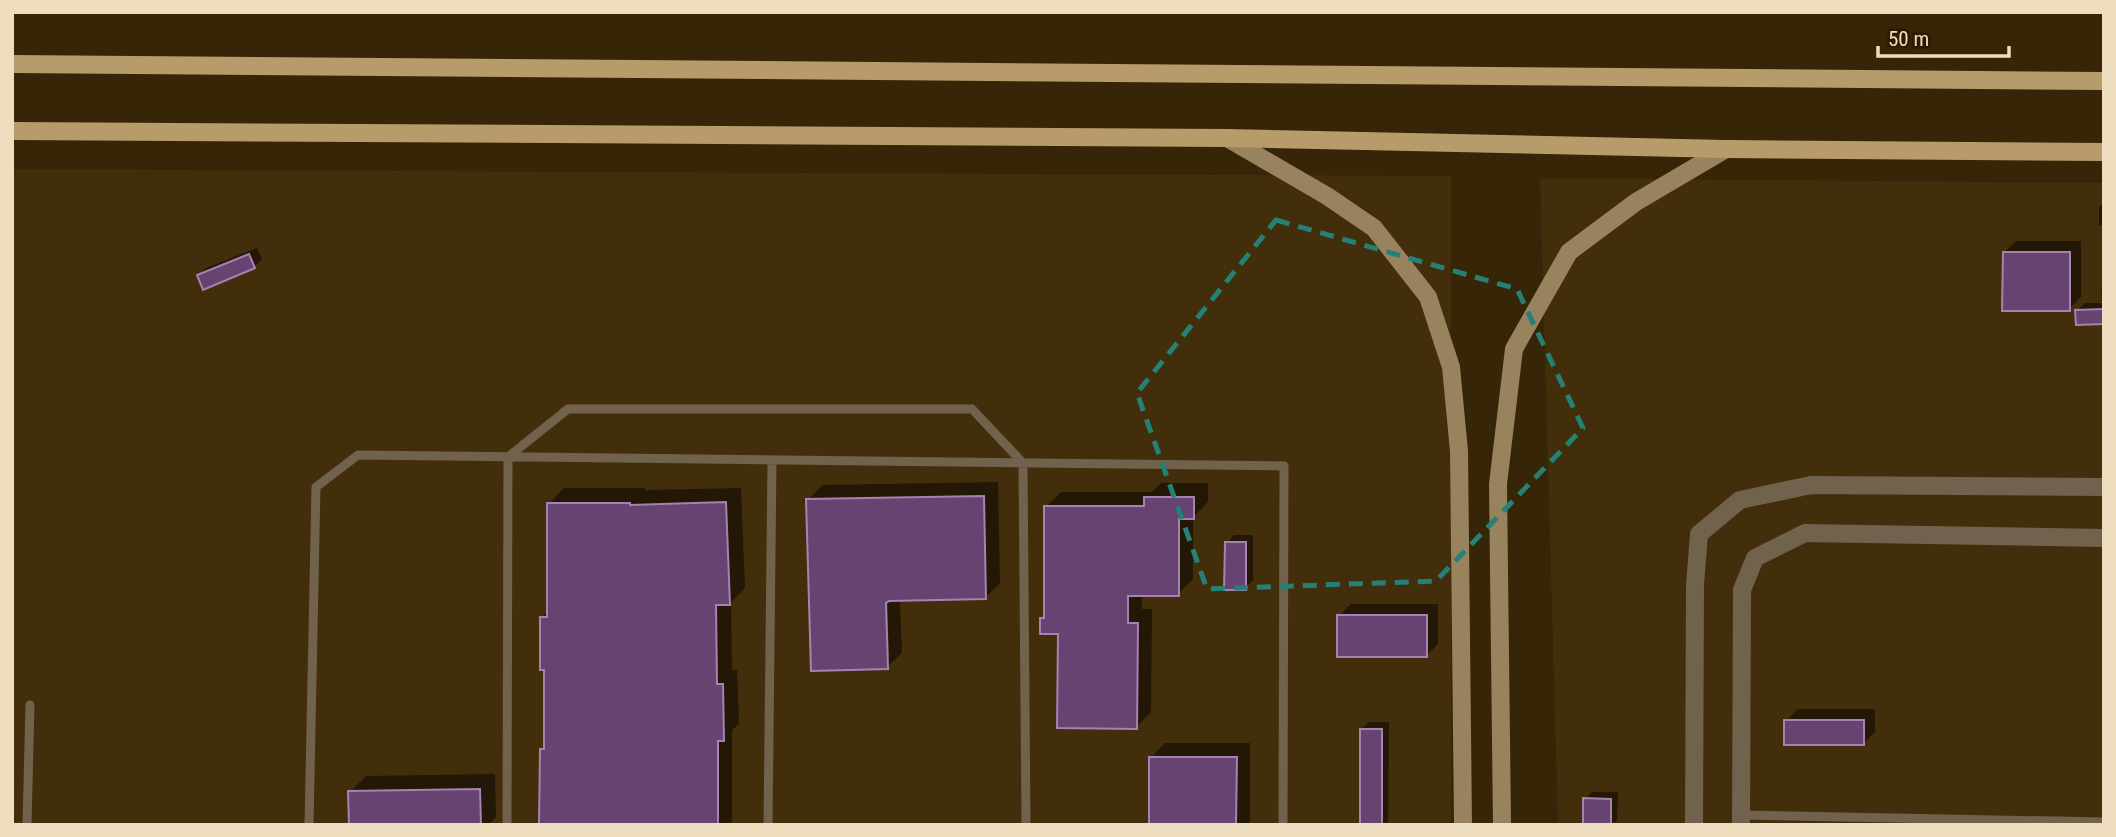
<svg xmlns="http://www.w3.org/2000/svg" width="2116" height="837" viewBox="0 0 2116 837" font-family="'Roboto Condensed',sans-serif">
<rect width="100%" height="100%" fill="#362506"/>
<path fill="#422e0a" d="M 12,169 L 1451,176 L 1451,825 L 12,825 Z
M 1540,178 L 2104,183 L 2104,825 L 1558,825 Z"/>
<path fill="#0007" fill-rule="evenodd" d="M 2104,202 L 2104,225 L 2099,225 L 2099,207 Z
M 2016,241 L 2081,241 L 2081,297 L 2069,309 L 2004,253 Z
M 257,248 L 262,259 L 254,267 L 199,276 L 206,268 Z
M 2104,289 L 2104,323 L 2077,311 L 2085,303 L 2102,303 L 2101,291 Z
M 998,482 L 1000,583 L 985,598 L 900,600 L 902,653 L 887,667 L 808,500 L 822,485 ZM 884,594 L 887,594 L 889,656 L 886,656 Z
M 1161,483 L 1208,483 L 1208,502 L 1193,517 L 1193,579 L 1178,594 L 1142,594 L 1142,609 L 1152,609 L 1151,712 L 1136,727 L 1060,632 L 1042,619 L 1046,615 L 1046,507 L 1061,492 L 1152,492 Z
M 564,488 L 645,488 L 645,490 L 741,488 L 745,588 L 731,602 L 732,670 L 737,670 L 739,724 L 732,730 L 732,825 L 541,825 L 542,750 L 546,746 L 546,668 L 542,617 L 549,610 L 549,504 Z
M 1234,535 L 1253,535 L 1253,580 L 1245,588 L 1227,543 Z
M 1351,604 L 1438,604 L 1438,644 L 1426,656 L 1339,616 Z
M 1798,709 L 1875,709 L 1875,732 L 1864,743 L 1786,721 Z
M 1369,722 L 1389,722 L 1388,825 L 1362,825 L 1362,729 Z
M 1165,743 L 1250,743 L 1250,825 L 1088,825 L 1150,824 L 1151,758 Z
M 495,774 L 496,817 L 489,825 L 351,825 L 350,792 L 366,776 Z
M 1592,792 L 1618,792 L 1617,820 L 1613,825 L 1584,825 L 1585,799 Z"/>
<path fill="#674371" stroke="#a881b3" stroke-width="2" d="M 2003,252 L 2070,252 L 2070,311 L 2002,311 Z
M 249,254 L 255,268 L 203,290 L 197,275 Z
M 2104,309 L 2104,324 L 2076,325 L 2075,310 Z
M 984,496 L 986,599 L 889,601 L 886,603 L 888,669 L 811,671 L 806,499 Z
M 1144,497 L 1194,497 L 1194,519 L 1179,519 L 1179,596 L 1128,596 L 1128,623 L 1138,623 L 1137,729 L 1057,728 L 1058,634 L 1040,634 L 1040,618 L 1044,618 L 1044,506 L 1144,506 Z
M 726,502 L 730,605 L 716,605 L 717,684 L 723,684 L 724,741 L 718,741 L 718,825 L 539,825 L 540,749 L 544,749 L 544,670 L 540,670 L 540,617 L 547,617 L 547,503 L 630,503 L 630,505 Z
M 1225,542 L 1246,542 L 1246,590 L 1224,590 Z
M 1337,615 L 1427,615 L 1427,657 L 1337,657 Z
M 1784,720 L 1864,720 L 1864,745 L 1784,745 Z
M 1360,729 L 1382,729 L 1382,825 L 1360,825 Z
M 1149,757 L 1237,757 L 1236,825 L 1149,825 Z
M 480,789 L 481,825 L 349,825 L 348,791 Z
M 1583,798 L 1611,799 L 1611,825 L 1583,825 Z"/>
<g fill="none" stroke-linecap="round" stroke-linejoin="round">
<path stroke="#70624c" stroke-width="9" d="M 1741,815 L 2104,822
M 27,825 L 30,705
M 309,825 L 316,487 L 358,455 L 1284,466 L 1283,825
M 507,825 L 508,457 L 568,409 L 972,409 L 1023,463 L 1026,825
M 768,825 L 772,460"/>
<path stroke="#70624c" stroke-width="18" d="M 1694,825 L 1695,585 L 1699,534 L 1740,500 L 1811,485 L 2104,487
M 1741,825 L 1742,590 L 1755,558 L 1805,533 L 2104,538"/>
<path stroke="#99825e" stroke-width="18" d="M 1227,138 L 1327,196 L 1374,228 L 1428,297 L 1451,367 L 1459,451 L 1463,825
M 1502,825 L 1498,484 L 1514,349 L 1569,252 L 1636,202 L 1726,149"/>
<path stroke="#b89b6b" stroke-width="18" d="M 12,64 L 2104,81
M 12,131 L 1227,138 L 1726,149 L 2104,152"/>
</g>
<path fill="none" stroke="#258076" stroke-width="5" stroke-dasharray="14 9" stroke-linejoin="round" d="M 1276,220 L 1517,289 L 1583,428 L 1436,581 L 1207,589 L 1137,393 Z"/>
<rect width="2116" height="837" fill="none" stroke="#efddc0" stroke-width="28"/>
<path d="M1878 46v10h131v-10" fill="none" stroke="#efddc0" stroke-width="3.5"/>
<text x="1888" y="46" font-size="21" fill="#efddc0" stroke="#2c1b00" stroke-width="5" paint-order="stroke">50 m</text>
</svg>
